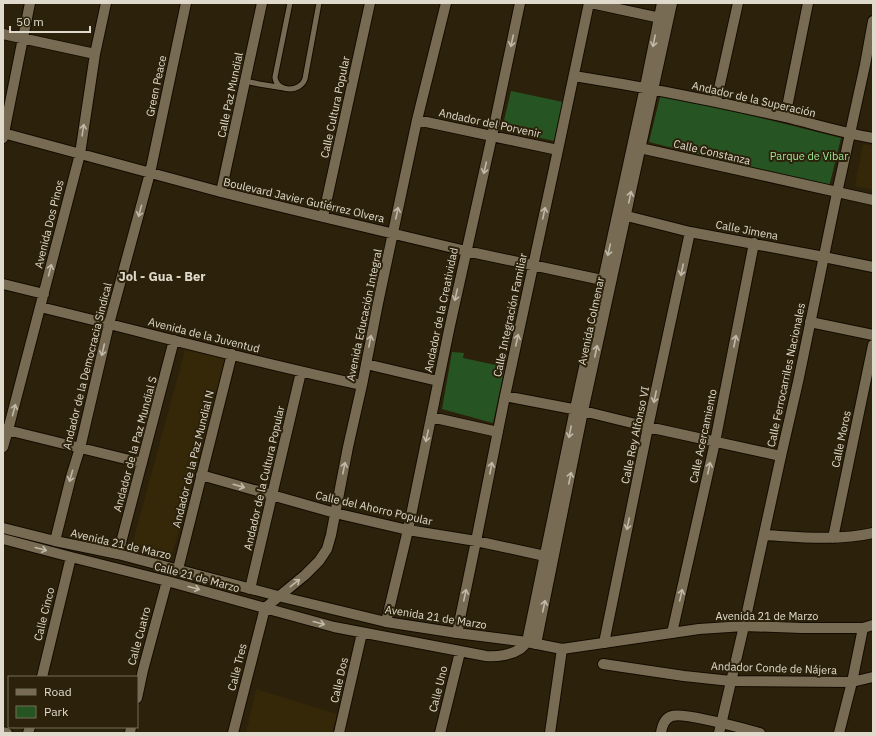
<svg xmlns="http://www.w3.org/2000/svg" width="876" height="736" viewBox="0 0 876 736" font-family="'IBM Plex Sans',sans-serif">
<rect width="100%" height="100%" fill="#2c220b"/>
<path fill="#342808" d="M 863,144 L 873,146 L 873,190 L 855,186 Z
M 185,350 L 228,360 L 171,558 L 131,549 Z
M 256,689 L 337,714 L 332,733 L 246,733 Z"/>
<path fill="#265523" d="M 511,91 L 563,102 L 554,141 L 502,129 Z
M 661,93 L 841,138 L 829,187 L 649,142 Z
M 452,352 L 464,353 L 463,358 L 505,367 L 493,423 L 442,409 Z"/>
<g fill="none" stroke-linecap="round" stroke-linejoin="round">
<defs>
<path id="lane" d="M 290,3 L 275,77 C 276,92 300,93 305,79 L 319,3
M 245,81 L 259,84 L 284,88"/>
<path id="street" d="M 591,3 L 665,19
M 3,34 L 95,54
M 574,76 C 644,87 715,101 785,117 C 814,124 843,133 873,138
M 716,102 L 738,3
M 785,117 L 808,3
M 417,120 L 558,150
M 3,133 L 221,192 L 323,217 L 466,251 L 602,280
M 3,138 L 30,3
M 640,148 L 873,200
M 221,192 L 262,3
M 619,214 L 690,232 L 824,257 L 873,267
M 323,217 L 370,3
M 3,284 L 44,294
M 40,307 C 148,333 254,362 362,385
M 810,322 L 873,335
M 366,364 L 438,381
M 505,396 L 583,411 L 648,427 L 781,456
M 431,417 L 498,432
M 3,429 L 142,463
M 3,447 L 8,430 L 80,154 L 95,54 L 106,3
M 201,475 L 335,513 L 408,530 L 476,541 L 545,556
M 764,535 C 800,537 837,541 873,533
M 833,538 L 873,345
M 3,539 L 71,557 L 167,581 L 334,627 L 486,656 C 497,657 511,655 520,649 C 523,647 525,644 527,642 L 575,409 L 645,87 L 662,3
M 55,541 L 71,477 L 80,448 L 109,324 L 150,173 L 186,3
M 118,554 L 174,340
M 178,569 L 232,354
M 250,589 L 301,372
M 386,622 L 408,530 L 449,330 L 492,136 L 520,3
M 457,633 L 476,541 L 505,396 L 558,150 L 589,3
M 672,633 L 715,442 L 754,243
M 604,643 L 648,427 L 690,232
M 536,644 L 583,411 L 672,3
M 603,664 L 684,676 L 731,681 L 852,682 L 873,677
M 42,677 L 71,557
M 137,698 L 143,670 L 167,581
M 3,732 L 7,733
M 28,733 L 30,727
M 130,733 L 131,727
M 233,733 L 265,608 L 305,575 L 319,561 L 327,549 L 331,535 L 348,447 L 362,385 L 378,303 L 417,120 L 446,3
M 339,733 L 362,633
M 440,733 L 460,652
M 550,733 L 562,649
M 661,733 C 662,726 665,718 672,716 C 684,712 745,729 760,733
M 839,733 L 852,682 L 863,628"/>
<path id="secondary" d="M 3,528 L 55,541 L 118,554 L 278,596 L 386,622 L 457,633 L 527,642 L 562,649 L 699,629 L 744,626 L 802,628 L 863,628 L 873,625
M 719,733 L 744,626 L 781,456 L 798,382 L 837,193 L 865,65 L 873,21"/>
</defs>
<use href="#lane" stroke="#140b00" stroke-width="7"/>
<use href="#street" stroke="#140b00" stroke-width="12"/>
<use href="#secondary" stroke="#140b00" stroke-width="12"/>
<use href="#lane" stroke="#776c53" stroke-width="5"/>
<use href="#street" stroke="#776c53" stroke-width="10"/>
<use href="#secondary" stroke="#776c53" stroke-width="10"/>
</g>
<defs><path id="oneway-shaft" d="M-6 0H5M1.5-3L5.5 0L1.5 3" fill="none" stroke-width="1.6" stroke-linecap="round" stroke-linejoin="round"/></defs>
<g stroke="#c0b9a8">
<use href="#oneway-shaft" transform="translate(512 41) rotate(102)"/>
<use href="#oneway-shaft" transform="translate(654 41) rotate(101)"/>
<use href="#oneway-shaft" transform="translate(83 130) rotate(-81)"/>
<use href="#oneway-shaft" transform="translate(485 168) rotate(103)"/>
<use href="#oneway-shaft" transform="translate(630 197) rotate(-78)"/>
<use href="#oneway-shaft" transform="translate(140 211) rotate(105)"/>
<use href="#oneway-shaft" transform="translate(397 213) rotate(-78)"/>
<use href="#oneway-shaft" transform="translate(544 213) rotate(-78)"/>
<use href="#oneway-shaft" transform="translate(609 250) rotate(103)"/>
<use href="#oneway-shaft" transform="translate(50 270) rotate(-76)"/>
<use href="#oneway-shaft" transform="translate(682 270) rotate(102)"/>
<use href="#oneway-shaft" transform="translate(456 295) rotate(103)"/>
<use href="#oneway-shaft" transform="translate(517 340) rotate(-78)"/>
<use href="#oneway-shaft" transform="translate(370 341) rotate(-79)"/>
<use href="#oneway-shaft" transform="translate(735 341) rotate(-79)"/>
<use href="#oneway-shaft" transform="translate(103 350) rotate(103)"/>
<use href="#oneway-shaft" transform="translate(596 351) rotate(-78)"/>
<use href="#oneway-shaft" transform="translate(655 397) rotate(102)"/>
<use href="#oneway-shaft" transform="translate(14 410) rotate(-75)"/>
<use href="#oneway-shaft" transform="translate(570 432) rotate(101)"/>
<use href="#oneway-shaft" transform="translate(427 436) rotate(102)"/>
<use href="#oneway-shaft" transform="translate(344 468) rotate(-79)"/>
<use href="#oneway-shaft" transform="translate(491 468) rotate(-79)"/>
<use href="#oneway-shaft" transform="translate(709 468) rotate(-78)"/>
<use href="#oneway-shaft" transform="translate(71 476) rotate(106)"/>
<use href="#oneway-shaft" transform="translate(570 478) rotate(-78)"/>
<use href="#oneway-shaft" transform="translate(239 486) rotate(16)"/>
<use href="#oneway-shaft" transform="translate(628 524) rotate(102)"/>
<use href="#oneway-shaft" transform="translate(41 549) rotate(15)"/>
<use href="#oneway-shaft" transform="translate(295 583) rotate(-38)"/>
<use href="#oneway-shaft" transform="translate(194 588) rotate(15)"/>
<use href="#oneway-shaft" transform="translate(465 595) rotate(-78)"/>
<use href="#oneway-shaft" transform="translate(681 595) rotate(-77)"/>
<use href="#oneway-shaft" transform="translate(544 606) rotate(-78)"/>
<use href="#oneway-shaft" transform="translate(319 623) rotate(15)"/>
</g>
<g text-anchor="middle" dominant-baseline="central" stroke-width="4" stroke-linejoin="round" paint-order="stroke">
<g font-size="11" fill="#e0dacc" stroke="#2c220b">
<text transform="translate(156 86) rotate(-78)">Green Peace</text>
<text transform="translate(230 95) rotate(-78)">Calle Paz Mundial</text>
<text transform="translate(754 99) rotate(13)">Andador de la Superación</text>
<text transform="translate(335 107) rotate(-78)">Calle Cultura Popular</text>
<text transform="translate(490 123) rotate(12)">Andador del Porvenir</text>
<text transform="translate(712 152) rotate(13)">Calle Constanza</text>
<text transform="translate(304 200) rotate(13)">Boulevard Javier Gutiérrez Olvera</text>
<text transform="translate(49 224) rotate(-76)">Avenida Dos Pinos</text>
<text transform="translate(747 230) rotate(11)">Calle Jimena</text>
<text transform="translate(441 310) rotate(-78)">Andador de la Creatividad</text>
<text transform="translate(364 315) rotate(-78)">Avenida Educación Integral</text>
<text transform="translate(510 315) rotate(-78)">Calle Integración Familiar</text>
<text transform="translate(591 321) rotate(-78)">Avenida Colmenar</text>
<text transform="translate(204 335) rotate(14)">Avenida de la Juventud</text>
<text transform="translate(87 366) rotate(-76)">Andador de la Democracia Sindical</text>
<text transform="translate(786 375) rotate(-78)">Calle Ferrocarriles Nacionales</text>
<text transform="translate(635 435) rotate(-78)">Calle Rey Alfonso VI</text>
<text transform="translate(703 436) rotate(-78)">Calle Acercamiento</text>
<text transform="translate(841 439) rotate(-78)">Calle Moros</text>
<text transform="translate(135 444) rotate(-75)">Andador de la Paz Mundial S</text>
<text transform="translate(193 459) rotate(-76)">Andador de la Paz Mundial N</text>
<text transform="translate(264 478) rotate(-77)">Andador de la Cultura Popular</text>
<text transform="translate(374 508) rotate(13)">Calle del Ahorro Popular</text>
<text transform="translate(121 544) rotate(13)">Avenida 21 de Marzo</text>
<text transform="translate(197 577) rotate(15)">Calle 21 de Marzo</text>
<text transform="translate(44 614) rotate(-76)">Calle Cinco</text>
<text x="767" y="616">Avenida 21 de Marzo</text>
<text transform="translate(436 617) rotate(9)">Avenida 21 de Marzo</text>
<text transform="translate(139 636) rotate(-75)">Calle Cuatro</text>
<text transform="translate(237 667) rotate(-76)">Calle Tres</text>
<text transform="translate(774 668) rotate(2)">Andador Conde de Nájera</text>
<text transform="translate(339 680) rotate(-77)">Calle Dos</text>
<text transform="translate(438 689) rotate(-76)">Calle Uno</text>
</g>
<g font-size="11" fill="#9ee897" stroke="#2c220b">
<text x="809" y="156">Parque de Vibar</text>
</g>
<g font-size="13" font-weight="bold" fill="#e0dacc" stroke="#2c220b">
<text x="162" y="276">Jol - Gua - Ber</text>
</g>
</g>
<rect width="876" height="736" fill="none" stroke="#e0dacc" stroke-width="8"/>
<rect x="8" y="676" width="130" height="52" fill="#2c220b" stroke="#746c58"/>
<rect x="16" y="689" width="20" height="6" fill="#776c53" stroke="#746c58"/>
<text x="44" y="696" font-size="12" fill="#e0dacc">Road</text>
<rect x="16" y="706" width="20" height="12" fill="#265523" stroke="#746c58"/>
<text x="44" y="716" font-size="12" fill="#e0dacc">Park</text>
<path d="M10 26v6h80v-6" fill="none" stroke="#e0dacc" stroke-width="2"/>
<text x="16" y="26" font-size="12" fill="#e0dacc" stroke="#2c220b" stroke-width="3" paint-order="stroke">50 m</text>
</svg>
